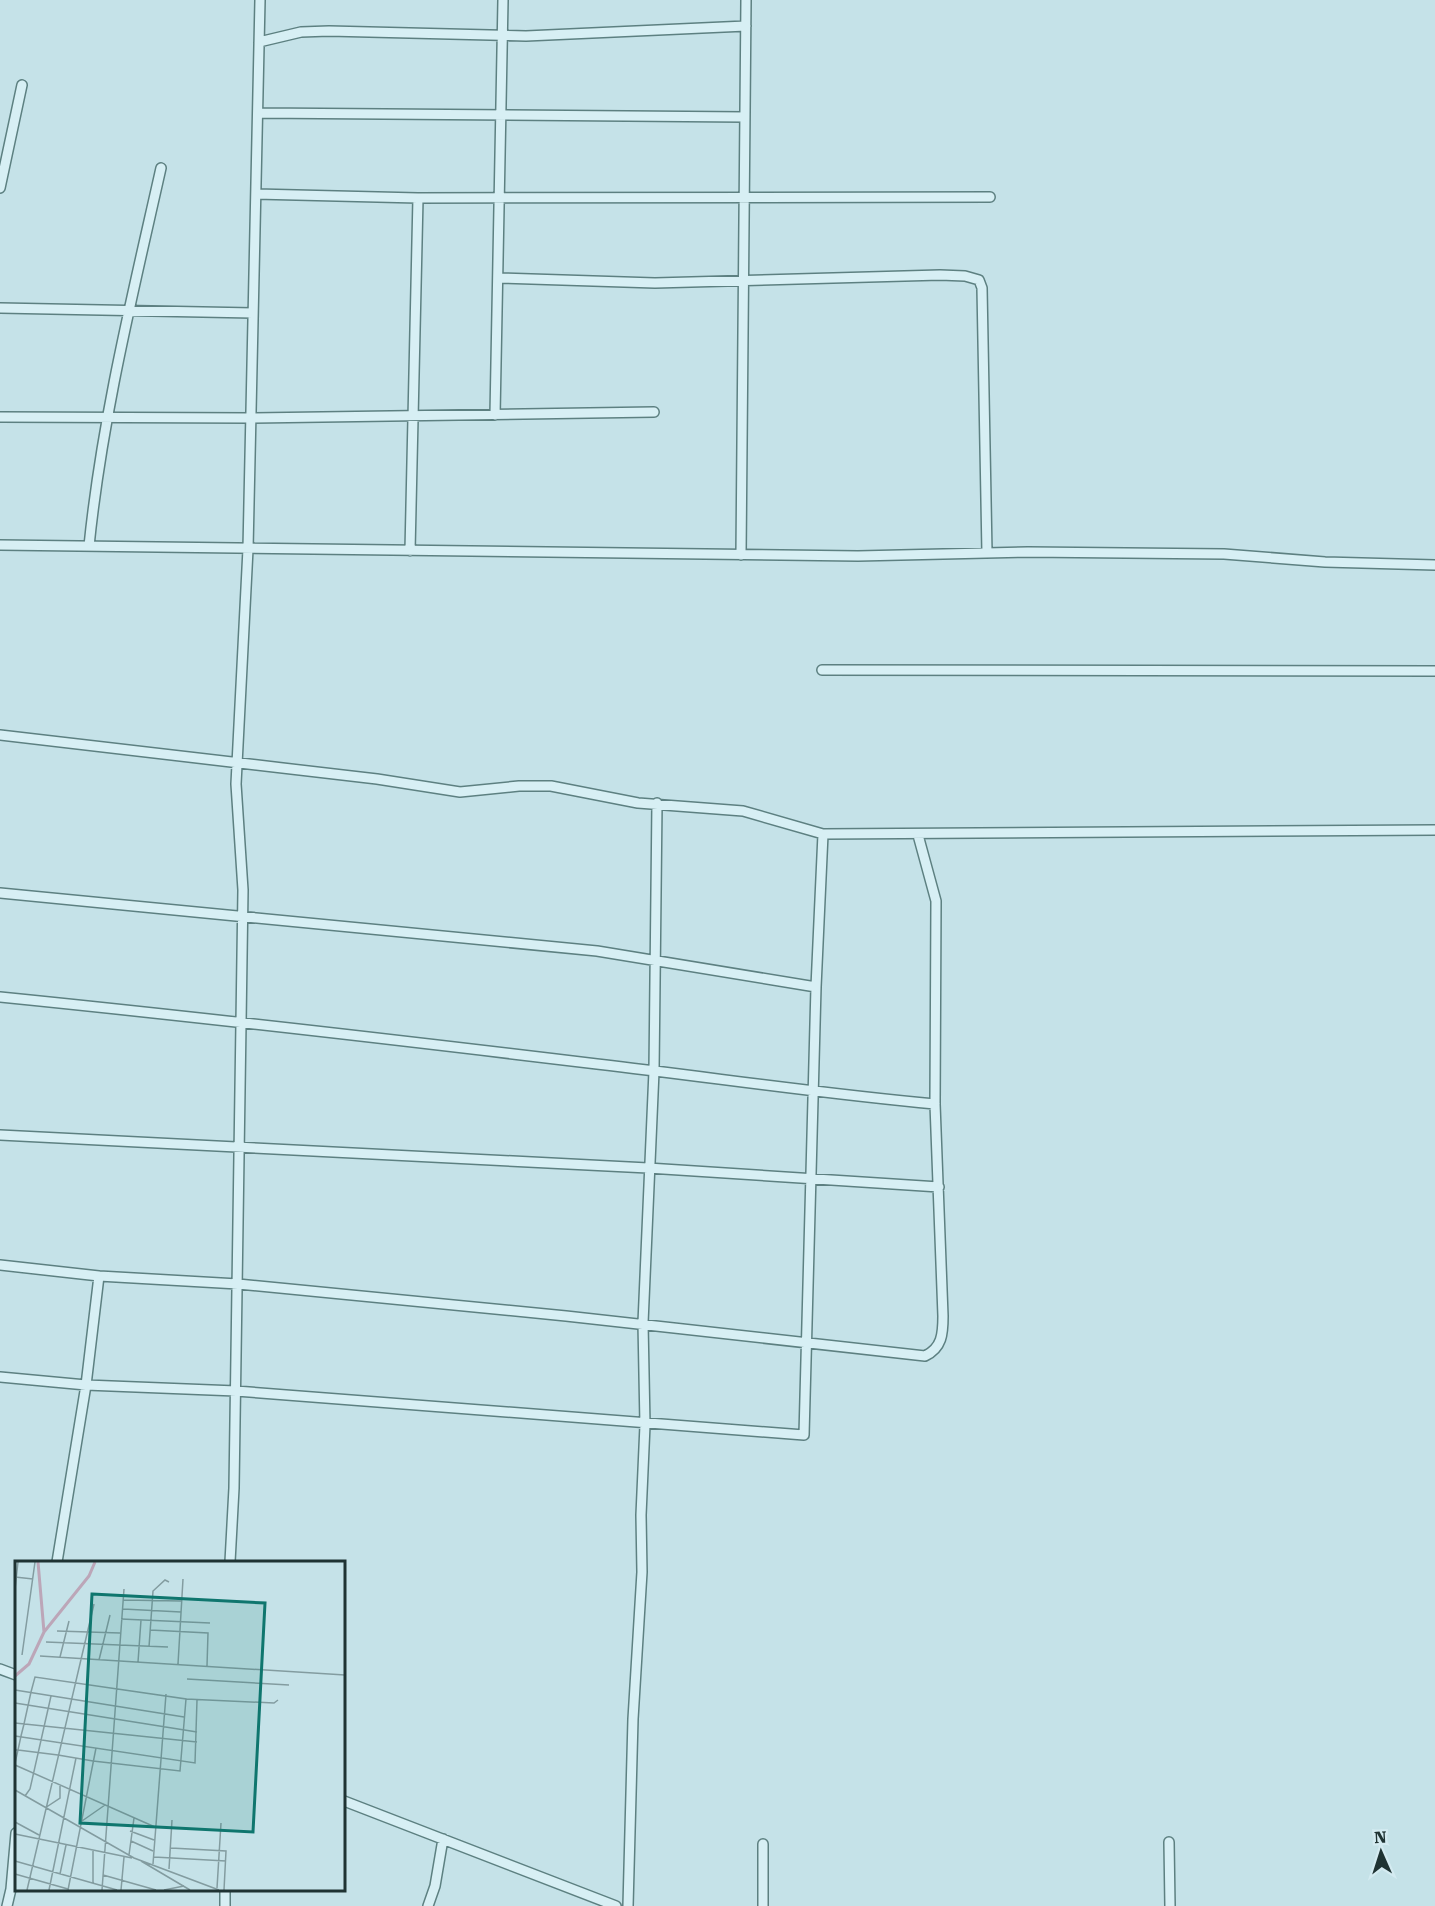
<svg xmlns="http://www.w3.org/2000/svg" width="1435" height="1906" viewBox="0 0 1435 1906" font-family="'Roboto Serif',serif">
<rect width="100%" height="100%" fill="#c5e2e8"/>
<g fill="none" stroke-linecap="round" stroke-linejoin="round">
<defs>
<path id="minor" d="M 259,42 L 301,32 L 329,31 L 526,36 L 746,26
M 258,113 L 745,117
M 0,188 L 22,85
M 256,194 L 418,198 L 990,197
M 500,278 L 655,283 L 940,275 L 965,276 L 979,280 L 982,288 L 987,553
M 0,308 L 253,313
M 495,415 L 503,0
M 0,417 L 251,418 L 654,412
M 0,545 L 858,556 L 1028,552 L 1224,554 L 1325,562 L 1435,565
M 89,546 C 102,418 133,293 161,168
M 410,551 L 418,198
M 741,555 L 746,0
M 822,670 L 1435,671
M 0,735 L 377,779 L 460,792 L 519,786 L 551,786 L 638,803 L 743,811 L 823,834 L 816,987 L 804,1435 L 236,1391 L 86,1385 L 0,1377
M 823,834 L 1435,830
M 0,893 L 597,951 L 816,987
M 0,997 C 199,1017 398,1040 597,1064 C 710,1077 822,1094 935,1104
M 0,1135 L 648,1168 L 939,1187
M 0,1265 L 99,1276 L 238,1284 L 566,1316 L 925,1356 C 942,1348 943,1334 943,1316 L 935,1104 L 936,901 L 918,835
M 57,1562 L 86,1385 L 99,1276
M 230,1562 L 234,1488 L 243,890 L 236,784 L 248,549 L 260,0
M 0,1669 L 16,1675
M 344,1801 L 616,1906
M 1169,1842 L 1170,1906
M 225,1890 L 225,1906
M 7,1906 L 11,1889 L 16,1833
M 428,1906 L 435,1886 L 443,1839
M 628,1906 L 633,1719 L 642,1572 L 641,1515 L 645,1425 L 643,1323 L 654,1071 L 657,803
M 763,1906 L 763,1844"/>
</defs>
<use href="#minor" stroke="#5d8081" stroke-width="12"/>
<use href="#minor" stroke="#d7eff4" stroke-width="9"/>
</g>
<g transform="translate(15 1561)">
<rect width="330" height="330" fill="#c5e2e8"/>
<path fill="none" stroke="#bca6b8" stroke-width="3" d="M 23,1 L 29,71M 29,71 L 74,15 L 80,1M 0,115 L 14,103 L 29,71"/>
<path fill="none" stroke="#839ca0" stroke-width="1.5" d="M 0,16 L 18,18M 0,28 L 3,1M 108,39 L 166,40M 108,48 L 166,51M 106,58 L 195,62M 135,69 L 193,72 L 192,105M 42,70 L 105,72M 31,81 L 153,86M 134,86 L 138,30 L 150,19 L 154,21M 7,94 L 20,1M 25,95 L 330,114M 45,96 L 54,60M 84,99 L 95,54M 123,101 L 126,59M 163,103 L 168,18M 172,118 L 274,124M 0,129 L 169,156M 171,138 L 259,142 L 263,139M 0,142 L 182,171M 0,162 L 182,181M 0,175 L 180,202 L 182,139M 0,189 L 3,189 L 43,194 L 78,200 L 165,210 L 171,138 L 20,116 L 16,131 L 9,163 L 6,175 L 3,189 L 0,202M 0,204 L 140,266M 0,229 L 119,297 L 204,329M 10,235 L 15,228 L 36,135M 30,247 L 45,237 L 45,225M 67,260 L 90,244M 0,261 L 24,274M 115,270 L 139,279M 0,273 L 117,297M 116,280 L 138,290M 156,287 L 211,290 L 209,329M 78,290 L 78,323M 114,294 L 119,257M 139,296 L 211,300M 0,300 L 102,329M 126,300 L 175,329M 138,303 L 151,133M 154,308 L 157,259M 0,313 L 53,328M 45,313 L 51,284M 88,314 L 141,329M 202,327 L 206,262M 12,329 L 79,43M 34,329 L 61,197M 53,329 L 81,187M 87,329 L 109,28M 106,329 L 109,296M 149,329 L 169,325"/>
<path fill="#0f766e" fill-opacity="0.15" stroke="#0f766e" stroke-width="3" d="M 77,33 L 250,42 L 238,271 L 65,262 Z"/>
<rect width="330" height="330" fill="none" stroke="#1f3333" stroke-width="3"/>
</g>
<g transform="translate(1381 1852) rotate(357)" stroke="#d4ebf1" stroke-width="4.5" paint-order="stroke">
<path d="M0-4.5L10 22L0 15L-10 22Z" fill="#1f3333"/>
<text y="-9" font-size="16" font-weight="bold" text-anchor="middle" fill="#1f3333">N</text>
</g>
</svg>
